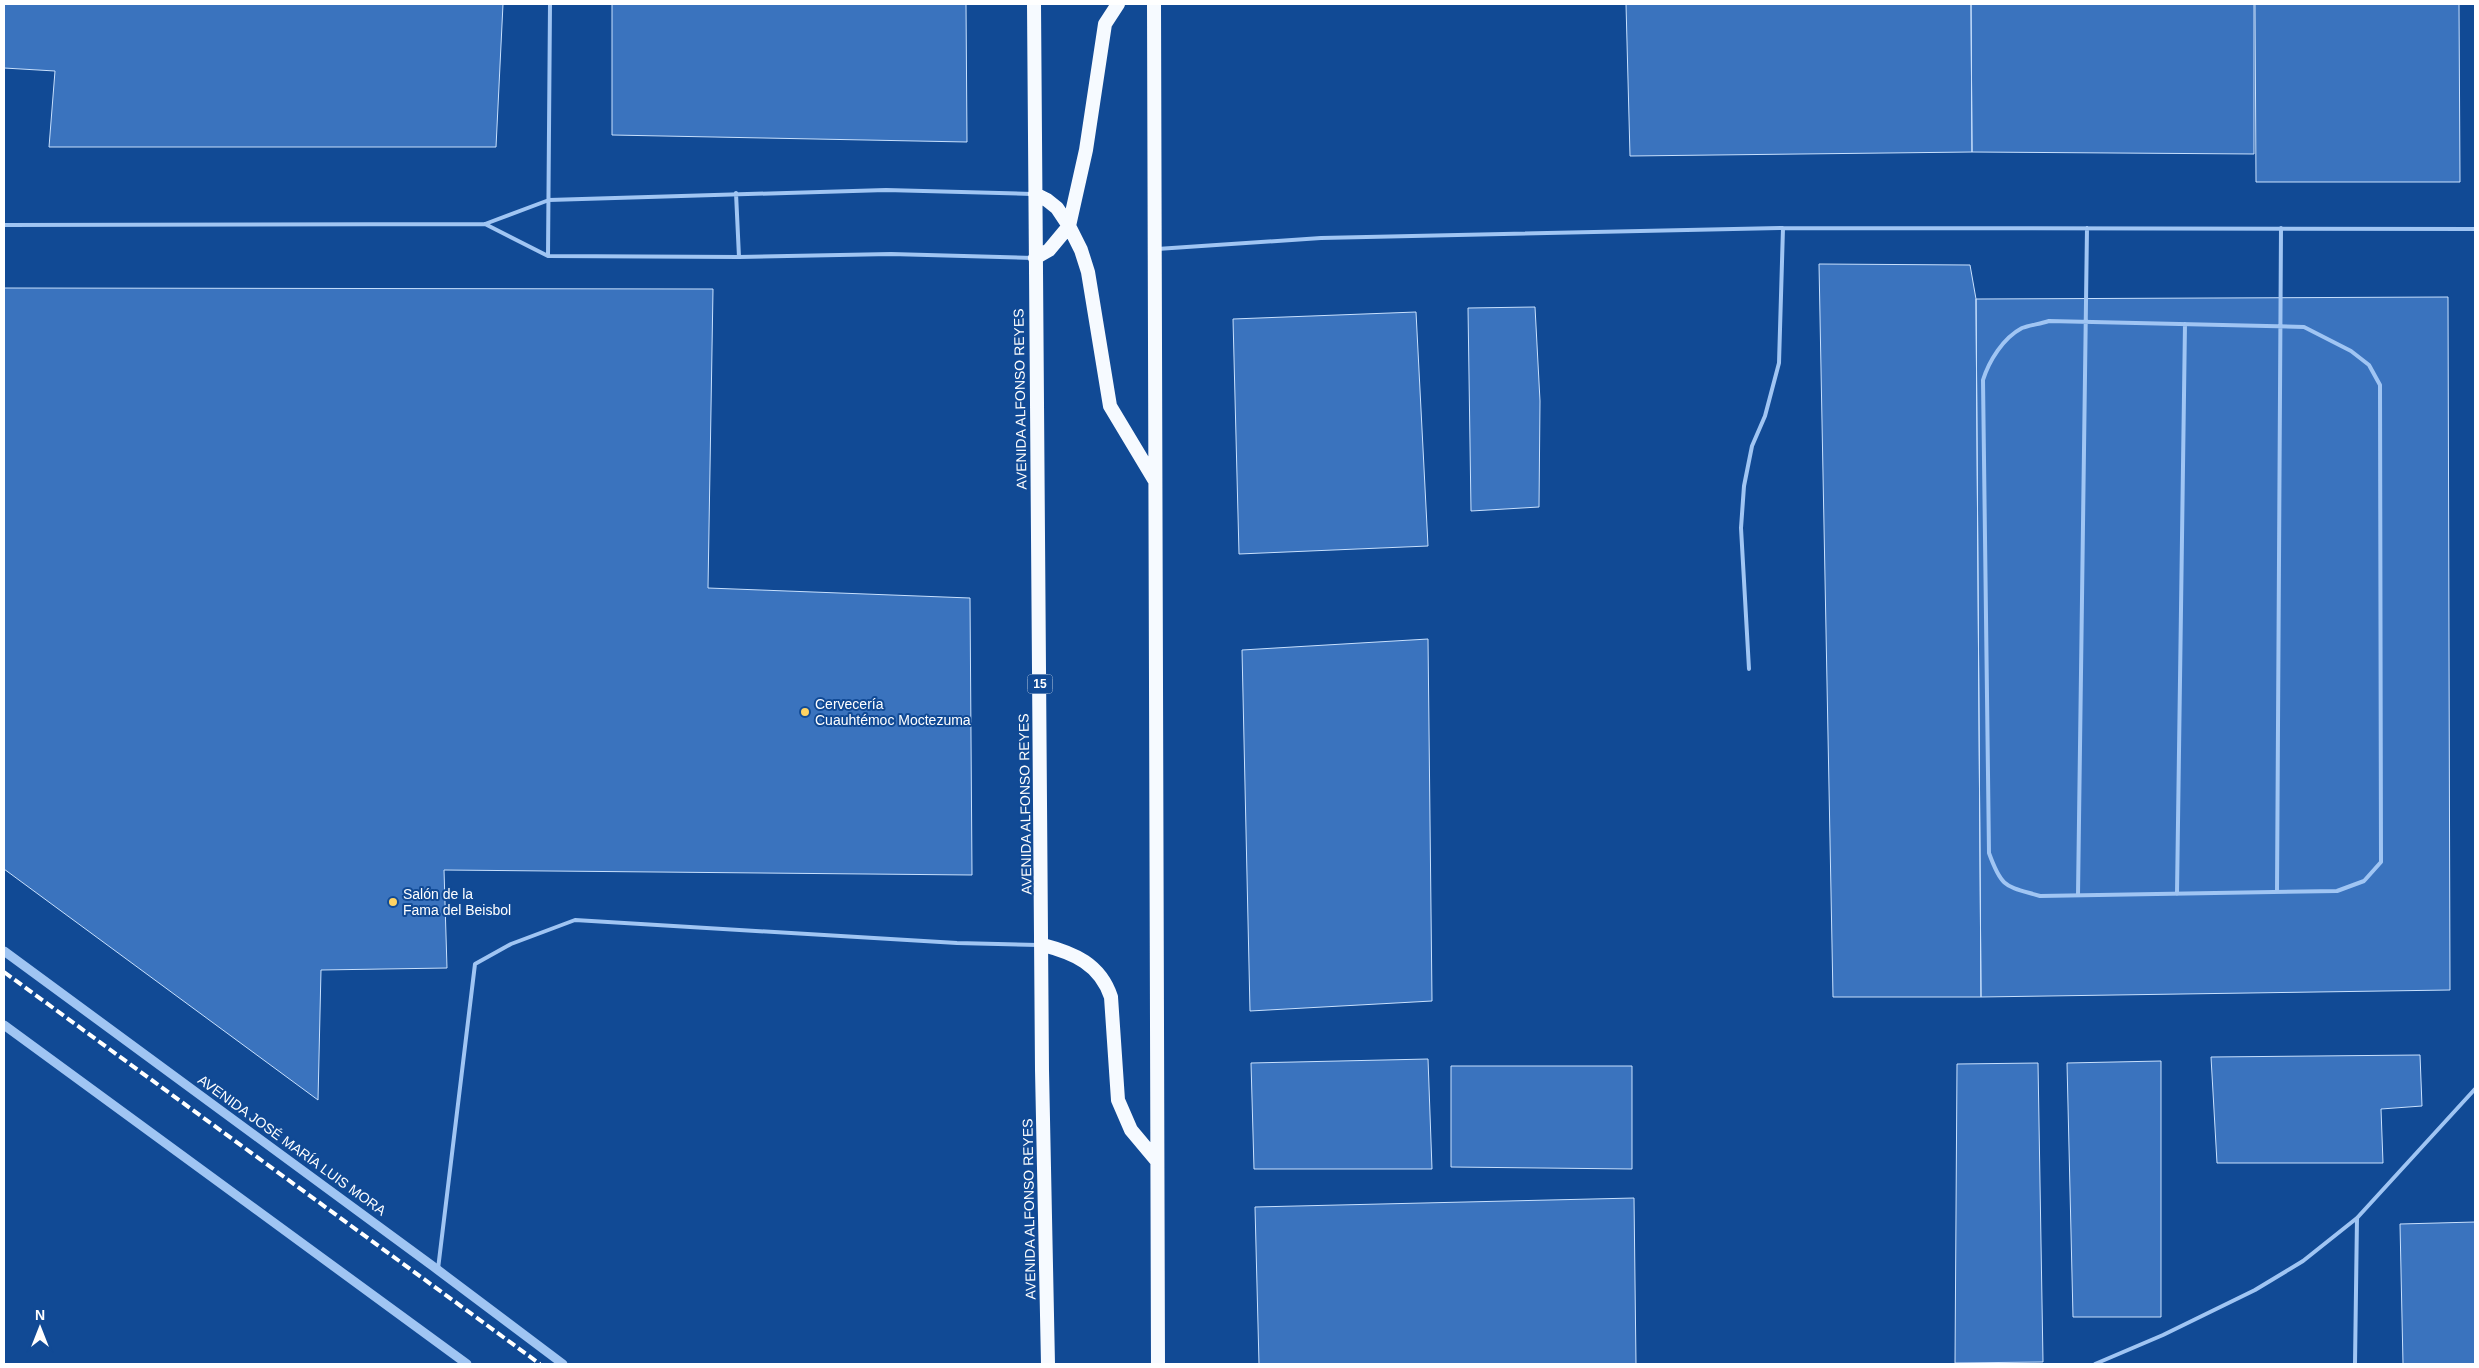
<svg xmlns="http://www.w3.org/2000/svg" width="2479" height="1368" viewBox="0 0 2479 1368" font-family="Arial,sans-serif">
<rect width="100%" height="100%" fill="#114a95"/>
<path fill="#3a73be" stroke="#c8e0fd" d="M 4,4 L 503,4 L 496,147 L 49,147 L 55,71 L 4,68 Z
M 612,4 L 966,4 L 967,142 L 612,135 Z
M 1626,4 L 1971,4 L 1972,152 L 1630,156 Z
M 1971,4 L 2254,4 L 2254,154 L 1972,152 Z
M 2255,4 L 2459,4 L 2460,182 L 2256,182 Z
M 1819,264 L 1970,265 L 1976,299 L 1981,997 L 1833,997 Z
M 4,288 L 713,289 L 708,588 L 970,598 L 972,875 L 444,870 L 447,968 L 321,970 L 318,1100 L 4,869 Z
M 2448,297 L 2450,990 L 1981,997 L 1976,299 Z
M 1535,307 L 1540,401 L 1539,507 L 1471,511 L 1468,308 Z
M 1416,312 L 1428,546 L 1239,554 L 1233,319 Z
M 1428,639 L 1432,1001 L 1250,1011 L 1242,650 Z
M 2420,1055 L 2422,1106 L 2381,1109 L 2383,1163 L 2217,1163 L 2211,1057 Z
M 1428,1059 L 1432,1169 L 1254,1169 L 1251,1063 Z
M 2161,1061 L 2161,1317 L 2073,1317 L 2067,1063 Z
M 2038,1063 L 2043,1362 L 1955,1363 L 1957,1064 Z
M 1451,1066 L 1632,1066 L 1632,1169 L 1451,1167 Z
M 1634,1198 L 1636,1364 L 1259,1364 L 1255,1207 Z
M 2475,1222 L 2475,1364 L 2403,1364 L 2400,1224 Z"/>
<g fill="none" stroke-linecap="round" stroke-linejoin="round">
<path stroke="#a0c5f3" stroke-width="4" d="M 736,193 L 739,257
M 485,224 L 548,256 L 739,257 L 891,254 L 1033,258
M 4,225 L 485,224 L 549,200 L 886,190 L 1032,194
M 1157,249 L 1321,238 L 1783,228 L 2475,229
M 548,256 L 550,4
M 2049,321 L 2304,327 L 2351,351 L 2369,365 L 2380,385 L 2381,862 L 2364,881 L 2337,891 L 2040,896 C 2006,886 2002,889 1989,853 L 1983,380 C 1989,361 2003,338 2022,328 C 2030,325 2040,324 2049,321 Z
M 1749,669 L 1741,528 L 1744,486 L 1752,446 L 1765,416 L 1779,363 L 1783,228
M 2277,892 L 2281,228
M 2177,894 L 2185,324
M 2078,895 L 2087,228
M 438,1269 L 475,964 L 511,944 L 575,920 L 957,943 L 1038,945
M 2095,1364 L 2163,1335 L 2255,1290 L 2303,1261 L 2357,1218 L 2475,1089
M 2355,1364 L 2357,1218"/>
<path stroke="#a0c5f3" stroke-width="9" d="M 4,951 L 438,1270 L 563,1364
M 4,1025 L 467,1364"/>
<path stroke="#f6faff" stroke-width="14" d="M 1034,4 L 1042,1070 L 1048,1364
M 1154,4 L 1158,1364
M 1035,194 L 1047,200 L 1057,208 L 1069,226 L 1081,250 L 1088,272 L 1110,406 L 1155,481
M 1035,258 L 1049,250 L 1069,226 L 1086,150 L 1105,24 L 1118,4
M 1043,945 C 1074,953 1100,964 1111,997 L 1118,1100 L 1131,1130 L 1157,1161"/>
<path stroke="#fff" stroke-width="4" stroke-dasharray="9 4" stroke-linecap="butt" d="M 4,972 L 540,1364"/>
</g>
<g fill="#ffd363" stroke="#114a95" stroke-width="2">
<circle cx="805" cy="712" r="5"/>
<circle cx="393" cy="902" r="5"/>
</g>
<g text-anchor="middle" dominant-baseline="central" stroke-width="4" stroke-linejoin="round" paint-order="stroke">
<rect fill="#114a95" stroke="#b8c9df" stroke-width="1" x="1027.5" y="674.5" width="25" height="19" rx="4"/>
<g font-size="12" font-weight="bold" fill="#fff">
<text x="1040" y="684">15</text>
</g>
<g font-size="14" fill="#fff" stroke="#114a95">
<text transform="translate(1020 399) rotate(-91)">AVENIDA ALFONSO REYES</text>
<text transform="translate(1025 804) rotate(-91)">AVENIDA ALFONSO REYES</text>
<text transform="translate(292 1145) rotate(36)">AVENIDA JOSÉ MARÍA LUIS MORA</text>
<text transform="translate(1029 1209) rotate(-91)">AVENIDA ALFONSO REYES</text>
</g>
<g font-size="14" fill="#fff" stroke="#114a95" text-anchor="start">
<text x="815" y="704">Cervecería<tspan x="815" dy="16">Cuauhtémoc Moctezuma</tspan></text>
<text x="403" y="894">Salón de la<tspan x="403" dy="16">Fama del Beisbol</tspan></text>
</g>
</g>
<rect width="2479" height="1368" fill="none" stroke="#ffffff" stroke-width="10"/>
<g transform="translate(40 1328)" stroke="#114a95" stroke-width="4" paint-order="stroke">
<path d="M0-4L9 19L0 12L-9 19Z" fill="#ffffff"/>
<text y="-8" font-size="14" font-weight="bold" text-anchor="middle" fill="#ffffff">N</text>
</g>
</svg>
